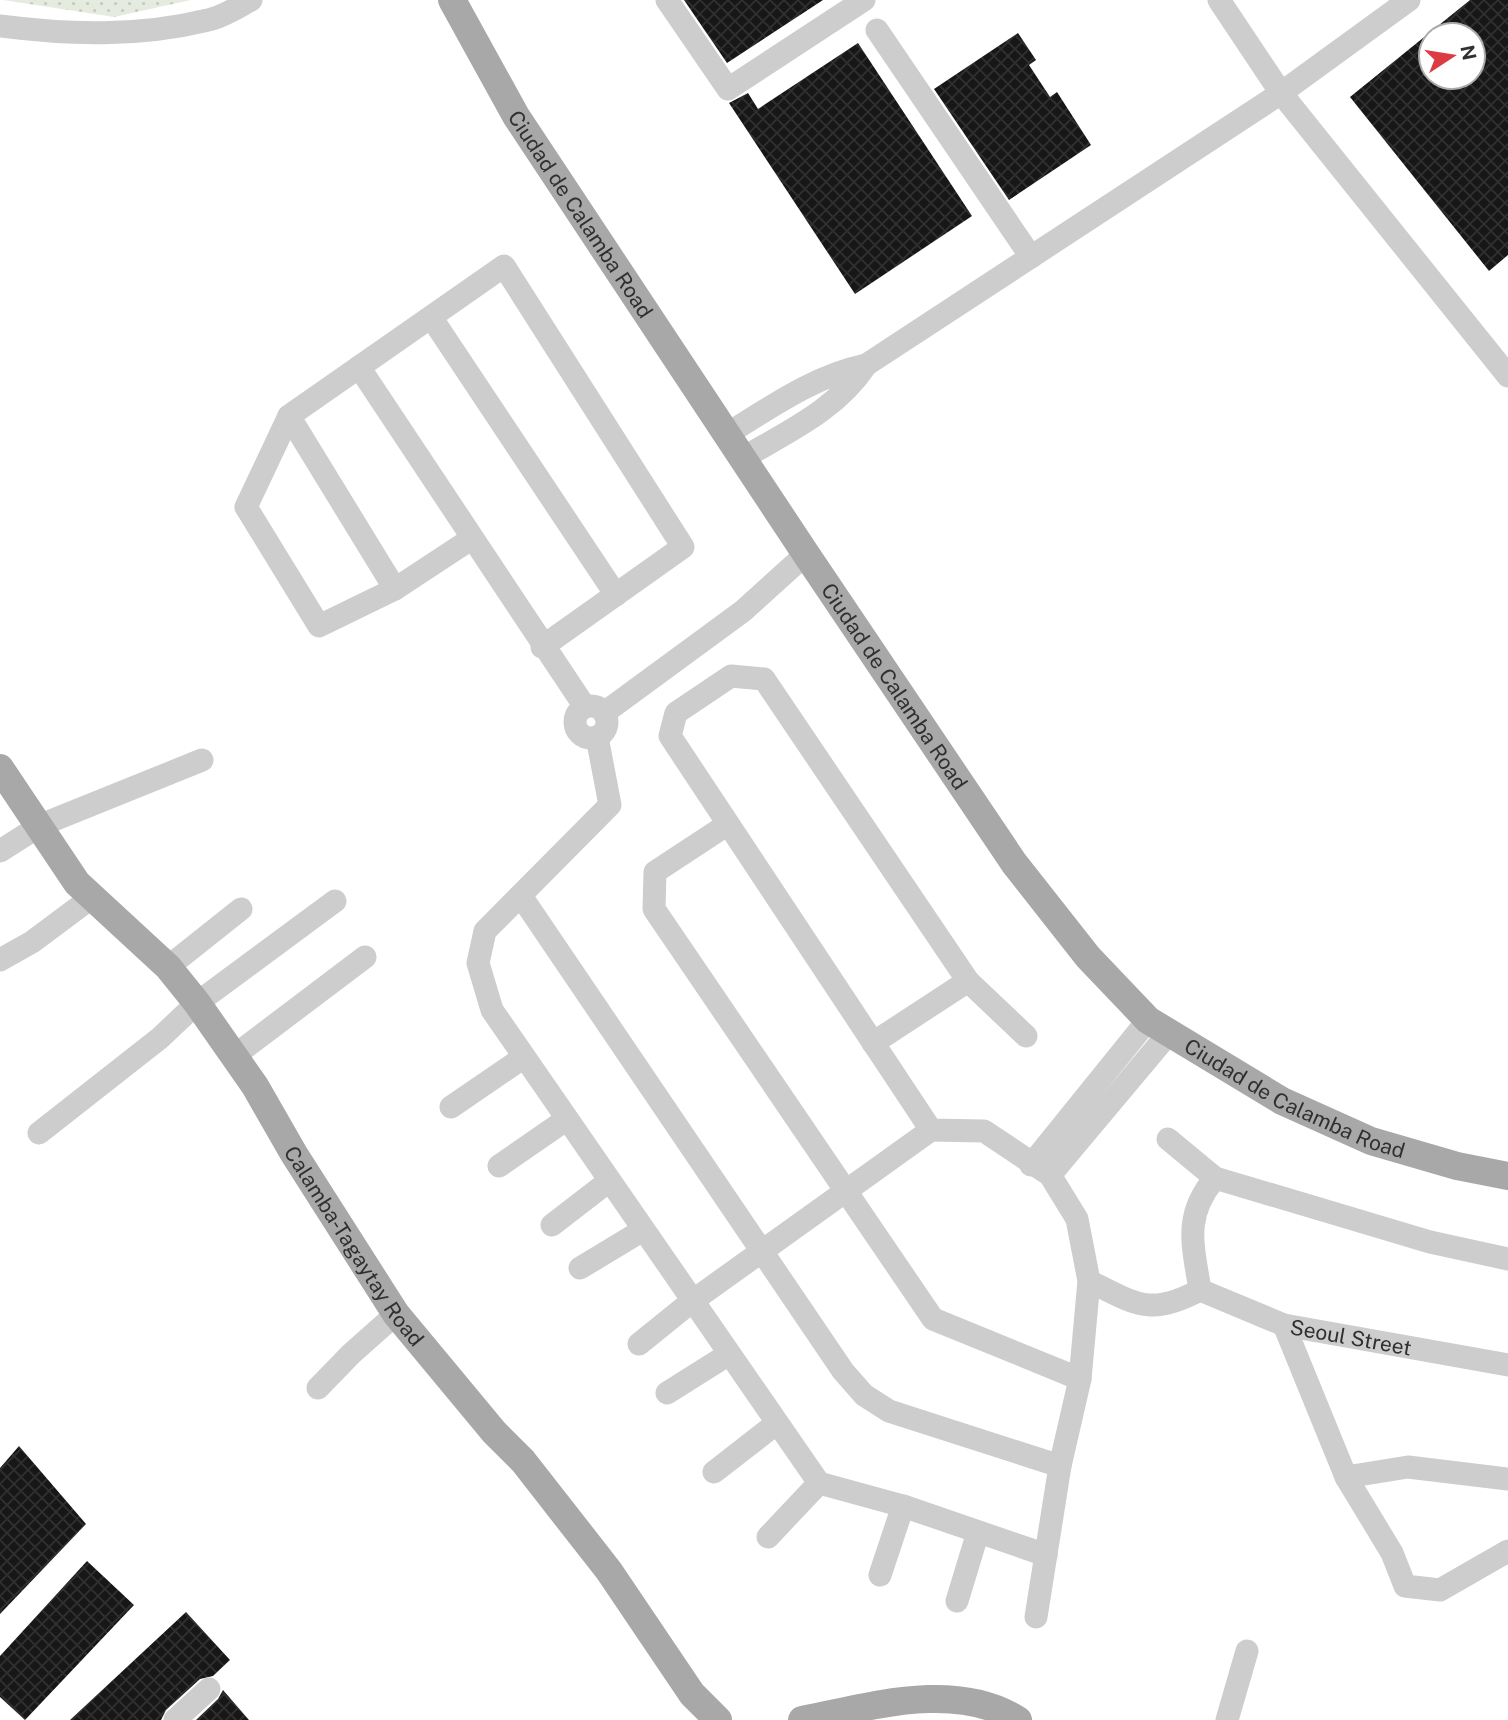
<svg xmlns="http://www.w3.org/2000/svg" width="1508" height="1720" viewBox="0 0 1508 1720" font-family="'Public Sans',sans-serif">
<defs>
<pattern id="grass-dots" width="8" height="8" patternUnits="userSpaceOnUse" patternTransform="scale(1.75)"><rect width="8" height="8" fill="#e5ecdf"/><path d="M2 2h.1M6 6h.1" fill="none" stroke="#c5cbc0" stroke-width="1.8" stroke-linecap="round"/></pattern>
<pattern id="building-cross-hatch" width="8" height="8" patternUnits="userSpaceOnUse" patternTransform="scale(1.75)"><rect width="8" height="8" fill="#171717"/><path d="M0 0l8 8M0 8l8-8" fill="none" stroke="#303030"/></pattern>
</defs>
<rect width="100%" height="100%" fill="#fff"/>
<path fill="url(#grass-dots)" d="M 3,0 L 191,0 L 114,17 Z"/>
<path fill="url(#building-cross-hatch)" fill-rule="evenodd" d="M 684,0 L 823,0 L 727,63 Z
M 1470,0 L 1508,0 L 1508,255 L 1489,271 L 1350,97 ZM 1431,35 L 1473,35 L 1473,77 L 1431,77 Z
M 1018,33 L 1036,60 L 1029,65 L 1050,97 L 1057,92 L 1091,145 L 1009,200 L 934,89 Z
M 858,43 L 972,216 L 855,294 L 729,103 L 748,93 L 758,109 Z
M 19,1446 L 86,1524 L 0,1614 L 0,1468 Z
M 87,1561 L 134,1605 L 25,1720 L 0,1697 L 0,1656 Z
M 186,1612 L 230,1660 L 213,1676 L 200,1679 L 166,1710 L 161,1720 L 70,1720 Z
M 223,1690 L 249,1720 L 196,1720 L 218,1699 Z"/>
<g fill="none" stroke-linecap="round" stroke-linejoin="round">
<g stroke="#cdcdcd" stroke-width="23">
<path d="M 667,0 L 728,89 L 864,0"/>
<path d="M 1219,0 L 1281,93 L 1508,376"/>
<path d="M 0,26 C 69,35 139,37 208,20 C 223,17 238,7 251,0"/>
<path d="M 877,30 L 1031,257"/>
<path d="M 431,317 L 616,595"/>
<path d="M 359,367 L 585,707"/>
<path d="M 289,416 L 395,589"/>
<path d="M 727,434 C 771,407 814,376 866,365 L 1281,93 L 1409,0"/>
<path d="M 743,458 C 789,431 836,410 866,365"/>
<path d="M 471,539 L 395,589 L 319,626 L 246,507 L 289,416 L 504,266 L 683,547 L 542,647"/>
<circle cx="591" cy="722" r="16"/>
<path d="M 604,713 L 743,611 L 806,554"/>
<path d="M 597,737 L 610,805 L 485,931 L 478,963 L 492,1010 L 819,1483 L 903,1506 L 1046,1555"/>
<path d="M 728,824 L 655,872 L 654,909 L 933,1319 L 1080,1379"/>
<path d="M 0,851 L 41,825 L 202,760"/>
<path d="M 521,896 L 843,1371 L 864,1395 L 889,1411 L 1060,1466"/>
<path d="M 0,960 L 32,942 L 91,898"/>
<path d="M 168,967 L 241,909"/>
<path d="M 1026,1036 L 968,981 L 764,679 L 731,676 L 676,713 L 670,736 L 931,1130 L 984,1131 L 1050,1175 L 1077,1219 L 1089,1281 L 1080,1379 L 1060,1466 L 1036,1617"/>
<path d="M 873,1043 L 968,981"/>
<path d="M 234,1056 L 365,957"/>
<path d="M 451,1107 L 524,1057"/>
<path d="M 39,1133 L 160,1038 L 197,1003 L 335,901"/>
<path d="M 1168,1139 L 1215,1178 L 1430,1242 L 1508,1259"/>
<path d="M 1031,1165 L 1148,1020"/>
<path d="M 499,1166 L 567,1119"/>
<path d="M 1050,1175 L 1169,1033"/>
<path d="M 552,1225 L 609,1181"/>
<path d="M 580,1268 L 643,1230"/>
<path d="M 1089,1281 C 1136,1304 1150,1317 1200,1290 C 1193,1245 1183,1216 1215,1178"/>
<path id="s1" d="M 1200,1290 L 1284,1325 L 1508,1365"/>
<path d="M 1284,1325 L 1346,1477 L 1392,1553 L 1405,1586 L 1440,1590 L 1508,1551"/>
<path d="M 639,1344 L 691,1302 L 931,1130"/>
<path d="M 318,1388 L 351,1354 L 396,1314"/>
<path d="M 667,1393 L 729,1354"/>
<path d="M 714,1472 L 777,1423"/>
<path d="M 1346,1477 L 1408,1467 L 1508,1479"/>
<path d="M 768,1537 L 819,1483"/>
<path d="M 880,1575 L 903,1506"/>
<path d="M 957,1601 L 978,1532"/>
<path d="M 175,1720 L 209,1689"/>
<path d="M 1227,1720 L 1247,1651"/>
</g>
<g stroke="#a8a8a8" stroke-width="28">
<path id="s2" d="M 452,0 L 516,116 L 806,554 L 1014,863 L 1088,957 L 1148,1020 L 1282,1101 L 1371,1141 L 1457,1166 L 1508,1176"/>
<path id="s3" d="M 0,768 L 77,883 L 168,967 L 197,1003 L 255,1086 L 294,1154 L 396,1314 L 494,1432 L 523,1461 L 609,1571 L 692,1694 L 718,1720"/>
<path d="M 802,1720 C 870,1707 955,1680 1018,1720"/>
</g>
</g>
<g text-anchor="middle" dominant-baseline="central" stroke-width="7" stroke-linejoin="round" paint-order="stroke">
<g font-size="21" fill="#303030" stroke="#fff">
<text stroke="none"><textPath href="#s2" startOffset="250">Ciudad de Calamba Road</textPath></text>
<text stroke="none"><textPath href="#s2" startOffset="817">Ciudad de Calamba Road</textPath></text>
<text stroke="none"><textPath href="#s2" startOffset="1404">Ciudad de Calamba Road</textPath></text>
<text stroke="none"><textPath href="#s3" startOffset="598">Calamba-Tagaytay Road</textPath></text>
<text stroke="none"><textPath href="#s1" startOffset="159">Seoul Street</textPath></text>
</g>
</g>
<g transform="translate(1452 56) rotate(78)"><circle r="33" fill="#ffffff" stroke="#acacac" stroke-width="2"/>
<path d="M0-5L12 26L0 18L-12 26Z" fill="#dd3b42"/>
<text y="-10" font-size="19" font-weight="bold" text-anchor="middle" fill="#303030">N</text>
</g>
</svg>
